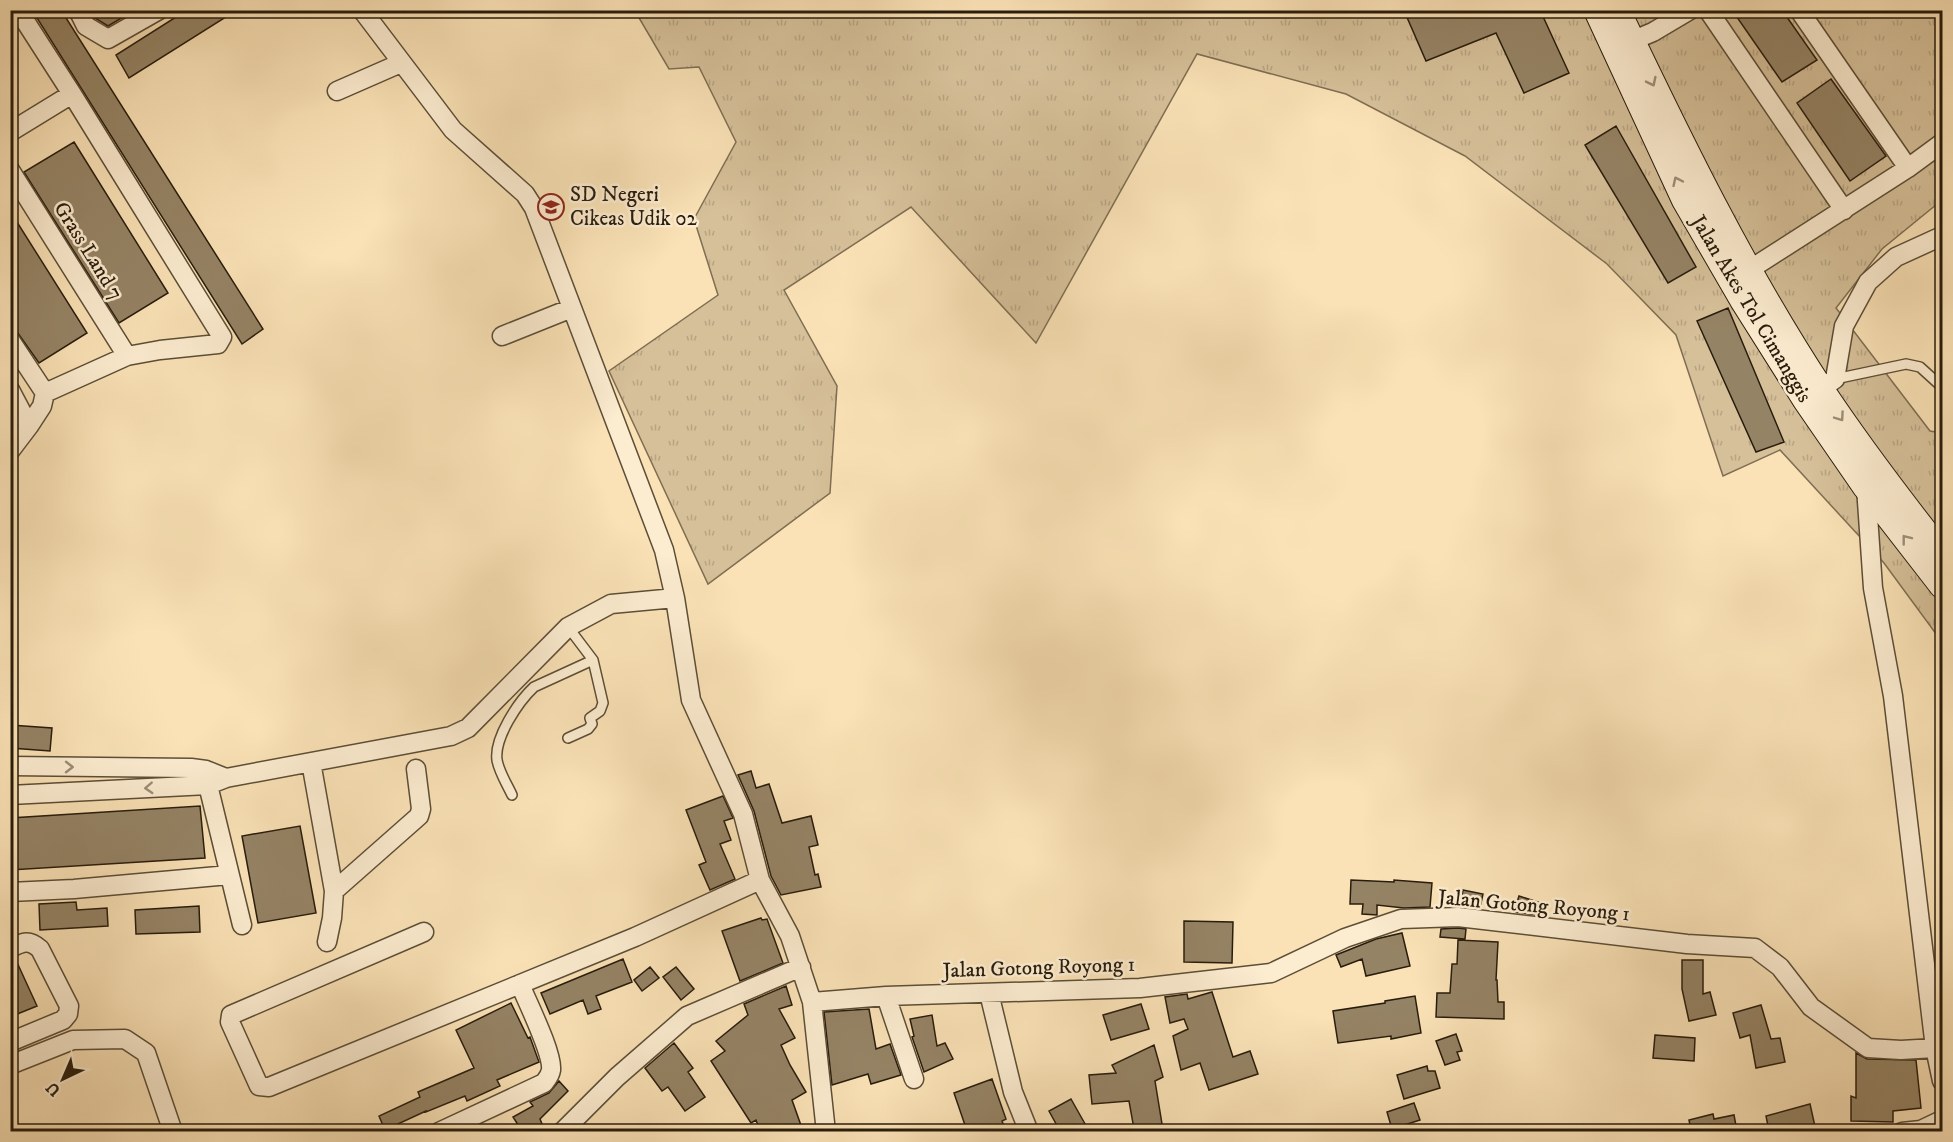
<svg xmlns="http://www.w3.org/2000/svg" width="1953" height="1142" viewBox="0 0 1953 1142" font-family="'IM FELL DW Pica',serif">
<defs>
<pattern id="grass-tufts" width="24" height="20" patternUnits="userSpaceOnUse" patternTransform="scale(1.5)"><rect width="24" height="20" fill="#d6c099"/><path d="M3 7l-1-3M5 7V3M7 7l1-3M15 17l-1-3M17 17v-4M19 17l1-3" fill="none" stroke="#b8a483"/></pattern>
</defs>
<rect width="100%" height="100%" fill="#fae2b6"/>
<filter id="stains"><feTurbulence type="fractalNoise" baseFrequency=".00333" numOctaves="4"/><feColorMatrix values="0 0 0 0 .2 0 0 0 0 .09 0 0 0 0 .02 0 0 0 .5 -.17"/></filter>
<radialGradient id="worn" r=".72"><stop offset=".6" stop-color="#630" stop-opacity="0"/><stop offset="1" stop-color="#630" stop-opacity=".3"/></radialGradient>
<path fill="url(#grass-tufts)" stroke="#7f6e53" stroke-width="1.5" d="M 1919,10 L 1942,20 L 1942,200 L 1882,249 L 1836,308 L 1930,431 L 1942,433 L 1942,642 L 1884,563 L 1780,450 L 1723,476 L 1676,335 L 1607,264 L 1465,156 L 1346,94 L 1197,54 L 1036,343 L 911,207 L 784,290 L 837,386 L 830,493 L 708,584 L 609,371 L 718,295 L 694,219 L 736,142 L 699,67 L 669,69 L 635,11 Z"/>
<path fill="#958365" stroke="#281c0d" stroke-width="1.5" d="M 32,10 L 61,10 L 263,329 L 242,344 Z
M 91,10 L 135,10 L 108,26 L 95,18 Z
M 187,10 L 237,10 L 129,78 L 116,55 Z
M 1416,10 L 1540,10 L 1569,73 L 1524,93 L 1496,33 L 1426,61 L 1406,15 Z
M 1732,10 L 1782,10 L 1817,60 L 1782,82 Z
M 1831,79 L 1886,156 L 1850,181 L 1797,103 Z
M 1616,126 L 1696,267 L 1668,283 L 1585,145 Z
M 74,142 L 168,293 L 119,323 L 24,172 Z
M 10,211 L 87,333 L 39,363 L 10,322 Z
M 1728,308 L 1784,442 L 1756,452 L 1697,321 Z
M 10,725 L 52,728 L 50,751 L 10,748 Z
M 751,771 L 756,788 L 769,784 L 782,823 L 811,816 L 818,845 L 809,847 L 815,875 L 818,874 L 821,887 L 781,895 L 771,876 L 754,811 L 738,775 Z
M 723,796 L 733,818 L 724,821 L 731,840 L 720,844 L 735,879 L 710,890 L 699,865 L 706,862 L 686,810 Z
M 200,806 L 205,858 L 10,870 L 10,818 Z
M 300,826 L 316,913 L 258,923 L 242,836 Z
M 1351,880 L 1394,882 L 1394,880 L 1432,883 L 1430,907 L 1404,908 L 1377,905 L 1377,915 L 1362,914 L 1363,904 L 1350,904 Z
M 1463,890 L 1483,894 L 1480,908 L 1460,906 Z
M 1519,896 L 1547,905 L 1544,916 L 1514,912 Z
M 76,902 L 77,910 L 107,908 L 108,926 L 40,930 L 39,904 Z
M 199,906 L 200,932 L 136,934 L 135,910 Z
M 761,918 L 762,920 L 767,919 L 783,963 L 740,981 L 722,931 Z
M 1184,921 L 1233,922 L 1232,963 L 1184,962 Z
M 1458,928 L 1466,929 L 1465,939 L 1440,937 L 1441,929 Z
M 1402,933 L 1410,966 L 1366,976 L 1362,959 L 1341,967 L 1336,955 L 1376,939 Z
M 1458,940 L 1498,942 L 1496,980 L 1497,980 L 1498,1002 L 1504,1002 L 1504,1019 L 1436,1017 L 1437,993 L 1450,993 L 1452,964 L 1457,964 Z
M 15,958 L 37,1006 L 10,1017 L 10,959 Z
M 623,959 L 632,982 L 596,996 L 601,1009 L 588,1014 L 583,1000 L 550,1014 L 541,993 Z
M 1682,960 L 1703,960 L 1703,994 L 1710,992 L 1716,1015 L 1689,1021 L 1682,989 Z
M 650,967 L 659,978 L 642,991 L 634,980 Z
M 676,967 L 694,989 L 681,1000 L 663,977 Z
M 786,986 L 792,1005 L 779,1009 L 795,1038 L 781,1045 L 790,1065 L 806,1092 L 792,1100 L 803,1131 L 760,1131 L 756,1120 L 751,1123 L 711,1061 L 725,1051 L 716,1041 L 748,1015 L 744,1004 Z
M 1212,992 L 1233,1057 L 1250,1051 L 1258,1074 L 1209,1090 L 1200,1063 L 1181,1070 L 1173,1036 L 1188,1029 L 1184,1019 L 1170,1023 L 1165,997 L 1187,994 L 1188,999 Z
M 1415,996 L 1421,1033 L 1391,1039 L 1391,1036 L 1338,1043 L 1333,1011 L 1385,1003 L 1385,1001 Z
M 511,1003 L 528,1038 L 530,1037 L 539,1062 L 497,1080 L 500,1086 L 467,1101 L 465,1096 L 426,1112 L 426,1111 L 385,1130 L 379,1116 L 420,1097 L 418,1092 L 474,1068 L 456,1030 Z
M 1141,1004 L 1149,1029 L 1111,1040 L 1103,1015 Z
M 1761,1005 L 1771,1039 L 1780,1038 L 1785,1062 L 1756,1068 L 1750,1035 L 1740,1038 L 1733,1013 Z
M 869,1009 L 876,1049 L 890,1044 L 901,1075 L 871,1084 L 868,1074 L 832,1085 L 824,1012 Z
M 932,1015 L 937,1046 L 945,1043 L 953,1059 L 924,1072 L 912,1037 L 914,1036 L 910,1019 Z
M 1456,1034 L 1462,1051 L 1457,1052 L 1460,1060 L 1445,1065 L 1436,1041 Z
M 1655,1035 L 1695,1038 L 1694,1061 L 1653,1058 Z
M 674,1043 L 693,1068 L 688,1072 L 705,1097 L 685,1111 L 668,1087 L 662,1091 L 645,1068 Z
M 1154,1045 L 1163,1077 L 1155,1081 L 1162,1124 L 1134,1129 L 1129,1101 L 1092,1104 L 1089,1075 L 1116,1073 L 1112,1065 Z
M 1856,1053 L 1867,1059 L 1916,1060 L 1921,1108 L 1893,1111 L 1893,1122 L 1851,1121 L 1851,1096 L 1856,1098 Z
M 1427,1066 L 1428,1071 L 1435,1071 L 1440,1088 L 1404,1099 L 1397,1075 Z
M 992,1079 L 1006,1119 L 1002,1121 L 1006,1131 L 967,1131 L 954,1093 Z
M 559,1081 L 568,1091 L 540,1119 L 542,1124 L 538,1126 L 541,1131 L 522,1131 L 513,1117 L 533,1106 L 530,1102 L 549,1093 Z
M 1071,1099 L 1089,1131 L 1060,1131 L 1049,1111 Z
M 1414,1103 L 1420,1120 L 1392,1129 L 1387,1112 Z
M 1810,1104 L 1816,1131 L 1769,1131 L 1766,1116 Z
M 1713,1114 L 1714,1119 L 1734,1115 L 1737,1131 L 1685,1131 L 1684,1126 L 1690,1125 L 1689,1120 Z"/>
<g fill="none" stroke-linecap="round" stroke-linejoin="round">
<defs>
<path id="lane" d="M 1835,379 L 1906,364 L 1920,367 L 1942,387
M 568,627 L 593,660 L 603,703 L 600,711 L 590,718 L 592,724 L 588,729 L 568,738
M 512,795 C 507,784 499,772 497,760 C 494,738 518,702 534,687 L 593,660"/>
<path id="street" d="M 18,10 L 72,94 L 222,337 L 218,344 L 160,350 L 127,356 L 45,393
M 78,10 L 86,26 L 108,39 L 159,10
M 362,10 L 453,130 L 525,194 L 534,208 L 664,550 L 675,598 L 691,700 L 743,814 L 760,880 L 790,936 L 812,1002 L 826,1132
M 1708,10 L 1844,210
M 1799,10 L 1908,168
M 1622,45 L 1653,32 L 1690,10
M 337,91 L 401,63
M 10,132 L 72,94
M 10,170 L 127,356
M 1749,270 L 1908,168 L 1942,143
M 502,336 L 572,308
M 10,340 L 45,393 L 42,406 L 29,426 L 10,390
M 1812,395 L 1835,379 L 1844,326 L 1868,282 L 1896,257 L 1942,236
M 10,451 L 29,426
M 1866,487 L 1873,588 L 1893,696 L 1935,1048 L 1942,1081
M 311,762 L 334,891 L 332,918 L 327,942
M 10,766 L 191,768 L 206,770 L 226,778
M 208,785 L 242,925
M 10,795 L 208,785 L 226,778 L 451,736 L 468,728 L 568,627 L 611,604 L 675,598
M 334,891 L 419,816 L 421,809 L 416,769
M 10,892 L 74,889 L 229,875
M 424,932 L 231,1015 L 230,1022 L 259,1086 L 269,1087 L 635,937 L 760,880
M 10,948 C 23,942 29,939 40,949 L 69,1006 L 68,1014 L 63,1020 L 10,1042
M 989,993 L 1013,1092 L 1029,1132
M 886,996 L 914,1079
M 812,1002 L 886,996 L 1140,988 L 1271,973 L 1345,938 L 1401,919 L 1458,917 L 1687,944 L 1755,948 L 1780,967 L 1811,1007 L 1868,1048 L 1901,1050 L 1935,1048
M 10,1065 L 73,1040 L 125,1039 L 146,1053 L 173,1132
M 439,1132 L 544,1083 C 547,1079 550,1076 551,1070 C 553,1053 527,1002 520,984
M 562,1132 L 617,1077 L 687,1016 L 801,967
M 1902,1132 L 1921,1130 L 1942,1120"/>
<path id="secondary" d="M 1597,10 L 1685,200 L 1743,300 L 1806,400 L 1866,487 L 1942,585
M 1617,10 C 1679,140 1742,270 1821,390 C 1859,447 1900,501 1942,554"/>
</defs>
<use href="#lane" stroke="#5c4e37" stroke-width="12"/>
<use href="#street" stroke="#5c4e37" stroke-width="21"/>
<use href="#secondary" stroke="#281c0d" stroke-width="28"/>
<use href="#lane" stroke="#fcecd0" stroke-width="9"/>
<use href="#street" stroke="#fcecd0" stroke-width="18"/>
<use href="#secondary" stroke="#fcecd0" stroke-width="26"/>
</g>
<defs><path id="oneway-chevron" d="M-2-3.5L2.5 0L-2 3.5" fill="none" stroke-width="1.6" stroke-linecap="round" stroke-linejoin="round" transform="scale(1.5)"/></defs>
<g stroke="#9d8e78">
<use href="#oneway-chevron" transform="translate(1652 82) rotate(64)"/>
<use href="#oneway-chevron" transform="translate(1677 181) rotate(-115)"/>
<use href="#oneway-chevron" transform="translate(1840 417) rotate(55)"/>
<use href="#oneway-chevron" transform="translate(1906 539) rotate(-128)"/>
<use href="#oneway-chevron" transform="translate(69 767)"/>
<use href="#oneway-chevron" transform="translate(149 788) rotate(177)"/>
</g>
<defs>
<symbol id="school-ring" viewBox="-11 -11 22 22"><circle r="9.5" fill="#fcecd0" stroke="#8f2418" stroke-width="1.5"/><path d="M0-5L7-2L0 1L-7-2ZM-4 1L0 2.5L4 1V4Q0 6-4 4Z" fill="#8f2418"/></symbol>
</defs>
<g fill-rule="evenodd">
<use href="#school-ring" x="536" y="192" width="30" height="30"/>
</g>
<g text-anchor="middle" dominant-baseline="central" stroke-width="5" stroke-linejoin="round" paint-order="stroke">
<g font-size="21" fill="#281c0d" stroke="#fcecd0" text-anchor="start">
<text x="570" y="195">SD Negeri<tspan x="570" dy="24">Cikeas Udik 02</tspan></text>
</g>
<g font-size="21" fill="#281c0d" stroke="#fcecd0">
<text transform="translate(88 251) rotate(58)">Grass Land 7</text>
<text transform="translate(1751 309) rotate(59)">Jalan Akes Tol Cimanggis</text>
<text transform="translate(1534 906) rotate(5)">Jalan Gotong Royong 1</text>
<text transform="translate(1039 968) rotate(-2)">Jalan Gotong Royong 1</text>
</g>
</g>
<rect width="1953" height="1142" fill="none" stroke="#fae2b6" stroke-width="36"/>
<rect x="12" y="12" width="1929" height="1118" fill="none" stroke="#281c0d" stroke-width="3"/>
<rect x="18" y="18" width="1917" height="1106" fill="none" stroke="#281c0d" stroke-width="1.5"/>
<g transform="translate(63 1079) rotate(224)" stroke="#fcecd0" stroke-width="4.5" paint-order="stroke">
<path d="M0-4.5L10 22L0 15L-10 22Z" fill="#281c0d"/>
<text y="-9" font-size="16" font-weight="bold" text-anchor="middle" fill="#281c0d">U</text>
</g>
<rect width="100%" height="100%" filter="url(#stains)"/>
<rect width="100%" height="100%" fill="url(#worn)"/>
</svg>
